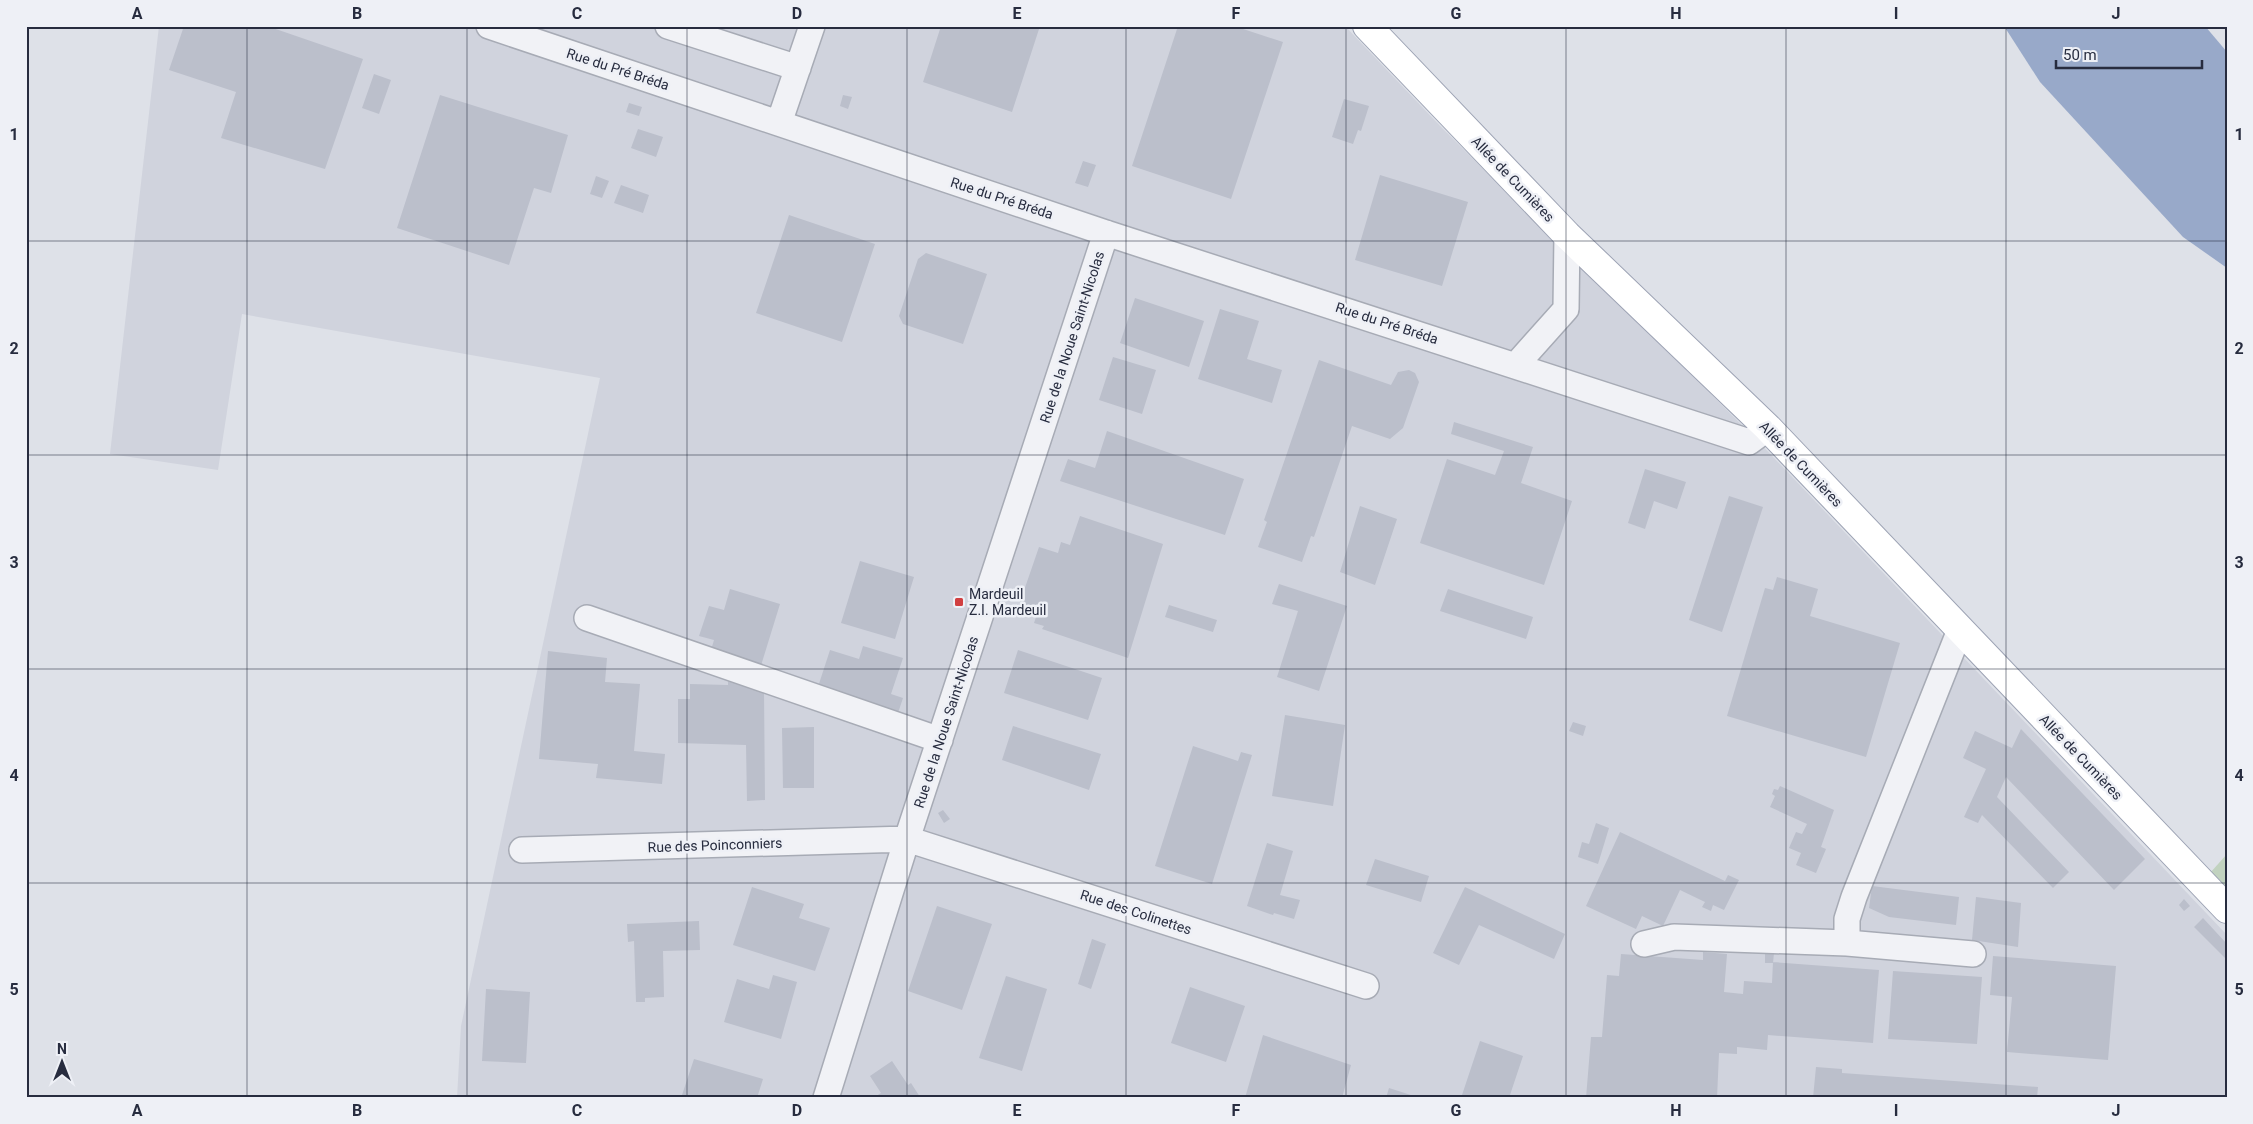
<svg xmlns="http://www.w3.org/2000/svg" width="2253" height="1124" viewBox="0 0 2253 1124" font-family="Roboto,sans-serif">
<rect width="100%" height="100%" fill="#dee1e8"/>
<path fill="#d0d3dd" d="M 159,26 L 1345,26 L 1443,129 L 1758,441 L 2227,935 L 2227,1098 L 457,1098 L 461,1026 L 600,378 L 242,314 L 218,470 L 110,454 Z"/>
<path fill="#c1d2bf" d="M 2227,854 L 2227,889 L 2210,873 Z"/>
<path fill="#98a9c9" d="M 2004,26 L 2205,26 L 2227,52 L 2227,268 L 2183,237 L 2040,82 Z"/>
<path fill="#bbbfcb" d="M 184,26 L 267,26 L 363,59 L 325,169 L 221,138 L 236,92 L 169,70 Z
M 941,26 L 1040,26 L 1012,112 L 923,82 Z
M 1178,26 L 1234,26 L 1283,42 L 1231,199 L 1132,166 Z
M 374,74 L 391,80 L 379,114 L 362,108 Z
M 440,95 L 568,135 L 551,193 L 534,188 L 509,265 L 397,228 Z
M 843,95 L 852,97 L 848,109 L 840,106 Z
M 1344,99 L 1369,106 L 1361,131 L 1358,130 L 1353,144 L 1332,137 Z
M 629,103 L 642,107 L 639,116 L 626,112 Z
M 638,129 L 663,137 L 656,157 L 631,148 Z
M 1083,161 L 1096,165 L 1088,187 L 1075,183 Z
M 1380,175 L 1468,202 L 1442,286 L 1355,260 Z
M 596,176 L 609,181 L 602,198 L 590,194 Z
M 621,185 L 649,195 L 643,213 L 614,203 Z
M 789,215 L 875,244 L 842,342 L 756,313 Z
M 926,253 L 987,274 L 963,344 L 903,324 L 899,316 L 918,259 Z
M 1135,298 L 1204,321 L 1189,367 L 1120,343 Z
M 1220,309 L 1259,321 L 1247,359 L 1282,370 L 1272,403 L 1198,379 Z
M 1113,357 L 1156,370 L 1142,414 L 1099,400 Z
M 1319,360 L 1391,385 L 1398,372 L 1409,370 L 1415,373 L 1419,382 L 1403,428 L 1390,439 L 1352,426 L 1314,537 L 1311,536 L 1302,562 L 1258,547 L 1267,522 L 1264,520 Z
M 1454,422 L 1533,447 L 1521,483 L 1572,501 L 1544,585 L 1420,543 L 1447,459 L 1495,475 L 1504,451 L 1451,434 Z
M 1107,431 L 1244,479 L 1225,535 L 1060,481 L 1068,459 L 1095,468 Z
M 1645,469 L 1686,482 L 1677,509 L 1654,501 L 1645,529 L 1628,523 Z
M 1729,496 L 1763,507 L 1722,632 L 1689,620 Z
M 1360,506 L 1397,519 L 1375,585 L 1340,572 Z
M 1080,516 L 1163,544 L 1128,658 L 1042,629 L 1044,626 L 1034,623 L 1038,611 L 1019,605 L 1039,547 L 1058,553 L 1061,542 L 1070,545 Z
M 860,561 L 914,577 L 895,639 L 841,623 Z
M 1777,577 L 1818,589 L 1810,616 L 1900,643 L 1866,757 L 1727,716 L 1765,588 L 1773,590 Z
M 1279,584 L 1347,606 L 1319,691 L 1277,677 L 1298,611 L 1272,604 Z
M 730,589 L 780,604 L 759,672 L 709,657 L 714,640 L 699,636 L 709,606 L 724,610 Z
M 1448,589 L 1533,617 L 1526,639 L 1440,611 Z
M 1169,605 L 1217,620 L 1213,632 L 1165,617 Z
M 863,646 L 903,658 L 891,694 L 903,698 L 896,719 L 816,693 L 830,650 L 859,659 Z
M 1018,650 L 1102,678 L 1088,720 L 1004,693 Z
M 548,651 L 607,658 L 605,682 L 640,684 L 634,751 L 665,754 L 662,784 L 596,778 L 598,764 L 539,759 Z
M 728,681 L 764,691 L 765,800 L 747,801 L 746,745 L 678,743 L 678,699 L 690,699 L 690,684 L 728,685 Z
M 1285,715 L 1345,725 L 1333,806 L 1272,796 Z
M 1573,722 L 1586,726 L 1583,736 L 1569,731 Z
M 1013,726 L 1101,754 L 1089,790 L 1002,760 Z
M 814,727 L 814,788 L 783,788 L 782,728 Z
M 2021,729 L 2145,859 L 2114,890 L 2006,777 L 1997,797 L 2069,872 L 2053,888 L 1982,815 L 1978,823 L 1964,817 L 1986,769 L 1963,758 L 1975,731 L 2012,748 Z
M 1193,746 L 1238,761 L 1241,752 L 1252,755 L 1212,884 L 1155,866 Z
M 1780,786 L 1834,810 L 1821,847 L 1826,849 L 1816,873 L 1796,865 L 1801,853 L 1789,848 L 1796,832 L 1802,834 L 1807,824 L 1770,807 L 1775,796 L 1772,794 L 1774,789 L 1778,790 Z
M 943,810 L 950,819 L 944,823 L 938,813 Z
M 1596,823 L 1609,828 L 1598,864 L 1578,857 L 1582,842 L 1589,844 Z
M 1620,832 L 1725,881 L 1728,875 L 1739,880 L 1724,910 L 1713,905 L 1711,911 L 1702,907 L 1705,902 L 1680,890 L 1663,926 L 1642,916 L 1636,929 L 1586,906 Z
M 1267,843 L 1293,851 L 1280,895 L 1300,900 L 1294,919 L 1274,913 L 1273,915 L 1247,906 Z
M 1375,859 L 1429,876 L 1421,902 L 1366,885 Z
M 1872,886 L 1959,897 L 1956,925 L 1889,917 L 1869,908 Z
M 752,887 L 804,904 L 799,918 L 830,928 L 815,971 L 733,945 Z
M 1465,887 L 1565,934 L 1554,959 L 1479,925 L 1459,965 L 1433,953 Z
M 1976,897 L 2021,903 L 2018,947 L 1972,940 Z
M 2184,899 L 2190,906 L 2184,911 L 2179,905 Z
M 937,906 L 992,924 L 962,1010 L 908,991 Z
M 2203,918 L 2227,944 L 2227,960 L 2194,927 Z
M 699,921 L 700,950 L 663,951 L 664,997 L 645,998 L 645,1002 L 636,1002 L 634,941 L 628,942 L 627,924 Z
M 1092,939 L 1106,944 L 1091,989 L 1078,984 Z
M 1703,952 L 1727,954 L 1724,992 L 1743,994 L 1744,981 L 1772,983 L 1773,962 L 1879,970 L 1873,1043 L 1768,1035 L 1767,1050 L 1737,1047 L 1737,1054 L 1719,1053 L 1717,1098 L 1586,1098 L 1591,1037 L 1602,1037 L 1607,975 L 1619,976 L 1621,954 L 1703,960 Z
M 1765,953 L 1774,953 L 1773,963 L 1765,963 Z
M 1993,956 L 2116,966 L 2108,1060 L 2007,1052 L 2012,997 L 1990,995 Z
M 1893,971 L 1982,977 L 1977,1044 L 1888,1039 Z
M 773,975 L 797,982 L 781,1039 L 724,1022 L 737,979 L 769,989 Z
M 1006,976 L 1047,989 L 1022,1071 L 979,1058 Z
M 1190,987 L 1245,1006 L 1226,1062 L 1171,1043 Z
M 486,989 L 530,992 L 526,1063 L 482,1061 Z
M 1263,1035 L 1351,1065 L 1342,1098 L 1245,1098 Z
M 1480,1041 L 1523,1056 L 1509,1098 L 1461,1098 Z
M 694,1059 L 763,1079 L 757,1098 L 681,1098 Z
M 892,1061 L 908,1085 L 911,1083 L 920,1097 L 873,1098 L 881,1093 L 870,1076 Z
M 1816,1067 L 1842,1069 L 1842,1073 L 2038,1087 L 2037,1098 L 1813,1098 Z
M 1389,1088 L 1417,1097 L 1417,1098 L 1386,1098 Z"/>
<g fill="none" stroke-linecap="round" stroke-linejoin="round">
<defs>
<path id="minor" d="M 489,26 L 1106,233 L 1749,442 L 1768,428
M 668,26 L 798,68
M 779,123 L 812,26
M 1516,365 L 1566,309 L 1567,235
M 587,618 L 940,740
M 1960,630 L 1854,897 L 1847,919 L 1847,943 L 1973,954
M 522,850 L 907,839 L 1366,986
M 1644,944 L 1674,937 L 1847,943
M 826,1098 L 907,839 L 1106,233"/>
<path id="major" d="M 1367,26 L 1567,235 L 1768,428 L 2227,909"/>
</defs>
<use href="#minor" stroke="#a7abb5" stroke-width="28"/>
<use href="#major" stroke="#9da3b4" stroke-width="30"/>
<use href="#minor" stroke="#f1f2f6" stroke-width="25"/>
<use href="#major" stroke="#fff" stroke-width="28"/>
</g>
<path fill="none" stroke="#272c3f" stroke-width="1" stroke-opacity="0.55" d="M 247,26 L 247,1098M 467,26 L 467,1098M 687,26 L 687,1098M 907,26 L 907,1098M 1126,26 L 1126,1098M 1346,26 L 1346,1098M 1566,26 L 1566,1098M 1786,26 L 1786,1098M 2006,26 L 2006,1098M 26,241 L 2227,241M 26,455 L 2227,455M 26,669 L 2227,669M 26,883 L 2227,883"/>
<rect fill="#d13f40" stroke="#eef0f6" stroke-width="2" x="954" y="597" width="10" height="10" rx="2.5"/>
<g text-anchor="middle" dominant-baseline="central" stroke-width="5" stroke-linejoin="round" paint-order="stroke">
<g font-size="14" fill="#272c3f" stroke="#eef0f6">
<text transform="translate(618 69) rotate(18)">Rue du Pré Bréda</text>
<text transform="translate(1513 179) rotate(46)">Allée de Cumières</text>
<text transform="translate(1002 198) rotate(18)">Rue du Pré Bréda</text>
<text transform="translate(1387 323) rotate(18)">Rue du Pré Bréda</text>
<text transform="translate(1072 337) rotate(-72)">Rue de la Noue Saint-Nicolas</text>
<text transform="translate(1801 464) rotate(46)">Allée de Cumières</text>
<text transform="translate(946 722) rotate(-72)">Rue de la Noue Saint-Nicolas</text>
<text transform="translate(2081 757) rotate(46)">Allée de Cumières</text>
<text transform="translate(715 845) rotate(-2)">Rue des Poinconniers</text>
<text transform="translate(1136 912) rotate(18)">Rue des Colinettes</text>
</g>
<g font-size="14" fill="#272c3f" stroke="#eef0f6" text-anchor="start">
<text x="969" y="594">Mardeuil<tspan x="969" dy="16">Z.I. Mardeuil</tspan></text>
</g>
</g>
<rect width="2253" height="1124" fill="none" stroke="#eef0f6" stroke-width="55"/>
<g transform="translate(62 1062)" stroke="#eef0f6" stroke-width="4" paint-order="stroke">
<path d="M0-4L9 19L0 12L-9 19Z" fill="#272c3f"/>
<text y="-8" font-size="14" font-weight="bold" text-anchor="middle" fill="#272c3f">N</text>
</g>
<path d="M2056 60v8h146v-8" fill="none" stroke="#272c3f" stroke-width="2.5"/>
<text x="2063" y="60" font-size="15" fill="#272c3f" stroke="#eef0f6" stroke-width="4" paint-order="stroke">50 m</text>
<rect x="28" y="28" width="2198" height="1068" fill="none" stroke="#272c3f" stroke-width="2"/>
<g font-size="16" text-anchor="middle" font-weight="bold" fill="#272c3f">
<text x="137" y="19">A</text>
<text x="357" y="19">B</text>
<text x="577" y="19">C</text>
<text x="797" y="19">D</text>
<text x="1017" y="19">E</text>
<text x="1236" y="19">F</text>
<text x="1456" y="19">G</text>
<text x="1676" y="19">H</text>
<text x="1896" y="19">I</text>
<text x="2116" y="19">J</text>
<text x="14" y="140">1</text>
<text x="2239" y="140">1</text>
<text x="14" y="354">2</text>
<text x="2239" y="354">2</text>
<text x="14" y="568">3</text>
<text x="2239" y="568">3</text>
<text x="14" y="781">4</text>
<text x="2239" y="781">4</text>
<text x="14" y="995">5</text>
<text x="2239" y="995">5</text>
<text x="137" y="1116">A</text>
<text x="357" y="1116">B</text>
<text x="577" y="1116">C</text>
<text x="797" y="1116">D</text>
<text x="1017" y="1116">E</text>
<text x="1236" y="1116">F</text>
<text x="1456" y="1116">G</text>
<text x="1676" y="1116">H</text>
<text x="1896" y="1116">I</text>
<text x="2116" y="1116">J</text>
</g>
</svg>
